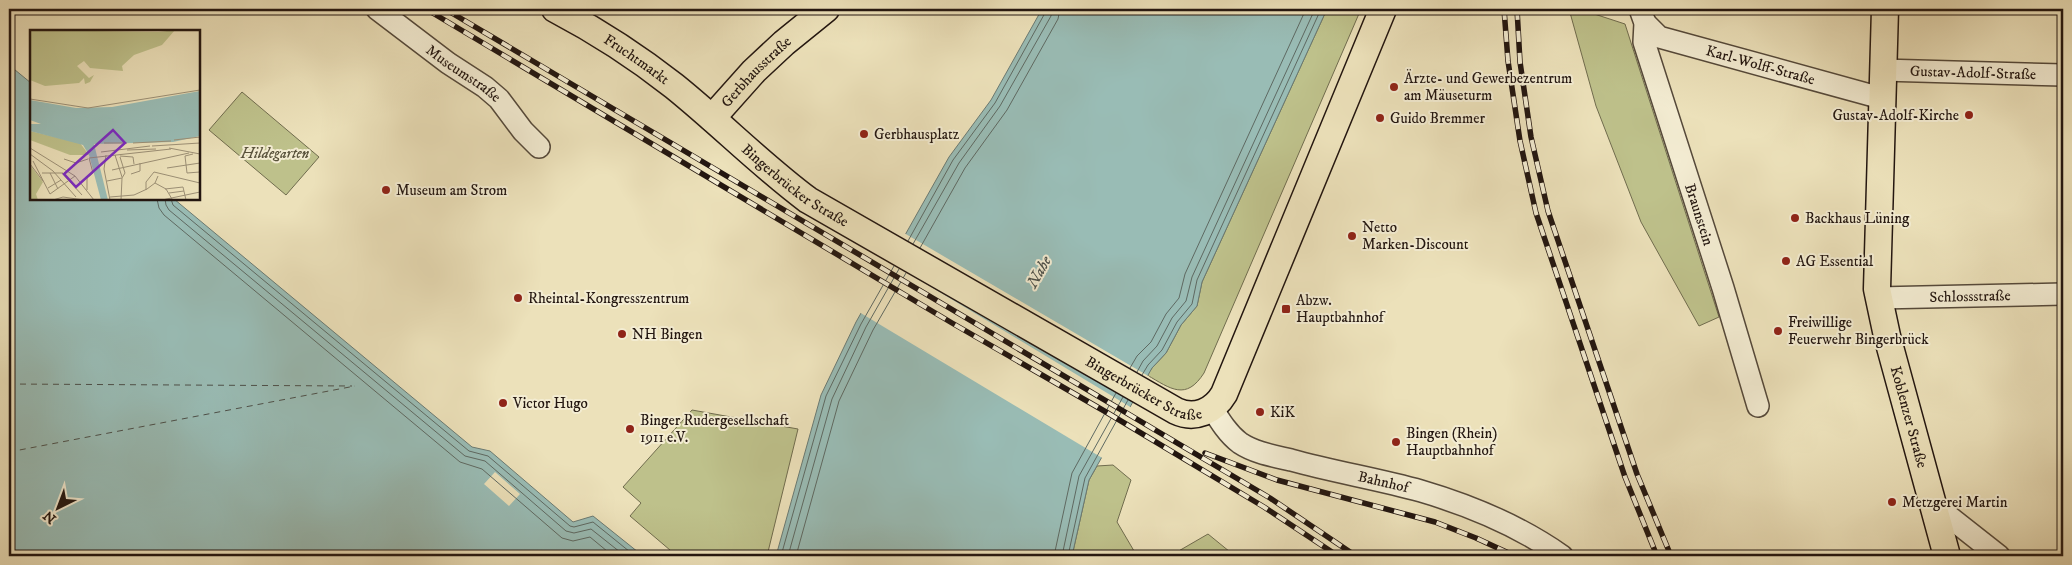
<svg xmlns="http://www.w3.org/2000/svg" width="2072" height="565" viewBox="0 0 2072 565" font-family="'IM FELL DW Pica',serif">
<rect width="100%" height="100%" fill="#ece1ba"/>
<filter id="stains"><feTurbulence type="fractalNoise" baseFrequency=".004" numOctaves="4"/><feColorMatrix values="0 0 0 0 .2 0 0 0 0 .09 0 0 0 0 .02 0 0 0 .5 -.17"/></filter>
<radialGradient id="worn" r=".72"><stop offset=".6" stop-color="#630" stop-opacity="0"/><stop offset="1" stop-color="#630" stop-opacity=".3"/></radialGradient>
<path fill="#bec18b" stroke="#706c4e" d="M 1327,9 L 1361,9 L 1204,373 C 1186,401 1171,389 1147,375 L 1152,368 L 1166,353 L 1181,325 L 1197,306 L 1202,282 Z
M 1569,9 L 1579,9 L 1625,24 L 1719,317 L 1699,326 L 1641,222 L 1596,106 Z
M 242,92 L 319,157 L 286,195 L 209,130 Z
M 692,410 L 798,429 L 767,556 L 677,556 L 630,516 L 641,503 L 623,487 Z
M 1113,465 L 1131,480 L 1117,522 L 1137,556 L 1072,556 L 1089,480 L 1097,466 Z
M 1208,534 L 1235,556 L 1170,556 Z"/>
<path fill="#99bcb5" stroke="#6a7a73" d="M 1042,9 L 1327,9 L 1202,282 L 1197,306 L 1181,325 L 1166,353 L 1152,368 L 1089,480 L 1072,556 L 776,556 L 821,395 L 856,322 L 949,157 L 991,100 Z
M 9,65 L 31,83 L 31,199 L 174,199 L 472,447 L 490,451 L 573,522 L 593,516 L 643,556 L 9,556 Z"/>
<path fill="#ece1ba" d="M 904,233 L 1150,377 L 1135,402 L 889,258 Z
M 888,261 L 1132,408 L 1104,459 L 859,312 Z
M 495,472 L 520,494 L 509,506 L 484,484 Z"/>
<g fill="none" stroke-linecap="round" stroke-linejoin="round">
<path stroke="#5e6962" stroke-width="1" d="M 157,199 L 159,208 L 164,215 L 460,462 L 482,469 L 562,538 L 573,541 L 590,537 L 613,556
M 165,199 L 166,205 L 169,210 L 465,456 L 485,461 L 566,531 L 574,533 L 591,529 L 625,556
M 171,199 L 173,205 L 469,451 L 488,456 L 570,526 L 574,527 L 593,522 L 635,556
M 908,241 L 953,160 L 995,103 L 1045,13 L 1046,9
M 913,244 L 959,163 L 1000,106 L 1051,16 L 1052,9
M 920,248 L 965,168 L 1007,110 L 1058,19 L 1060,9
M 1130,368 L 1137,356 L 1151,342 L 1166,314 L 1179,298 L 1185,274 L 1306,9
M 1137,372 L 1143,361 L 1157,346 L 1172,318 L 1186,301 L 1192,277 L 1315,9
M 1142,375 L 1148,365 L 1162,350 L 1177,322 L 1192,304 L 1197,280 L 1321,9
M 781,556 L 826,396 L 861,324 L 894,266
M 788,556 L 832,399 L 866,327 L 899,269
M 796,556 L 839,401 L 873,330 L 906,273
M 1054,556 L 1072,473 L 1116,393
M 1062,556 L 1079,476 L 1123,397
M 1068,556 L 1085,478 L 1128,400"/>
<path stroke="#4c504a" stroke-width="1" stroke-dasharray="6 5" stroke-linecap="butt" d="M 9,384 L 352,386
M 9,452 L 355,386"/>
<defs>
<g id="minor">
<path id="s1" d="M 377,9 L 448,63 L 485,87 L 499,99 L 523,131 L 539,147"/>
<path id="s2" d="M 1640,9 L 1645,23 L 1644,42 L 1723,288 L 1758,406"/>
<path id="s3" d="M 1645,23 L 1659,37 L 1881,98"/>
<path id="s4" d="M 1882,70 L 2063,75"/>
<path id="s5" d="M 1878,298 L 2063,294"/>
<path id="s6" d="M 1212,408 C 1220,421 1228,434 1240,443 C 1255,453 1274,456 1291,460 C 1334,472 1378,479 1421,491 C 1472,506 1518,525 1562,556"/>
<path d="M 1933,504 L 1999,556"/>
</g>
<g id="major">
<path id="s7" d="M 555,9 C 597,31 637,57 674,86 C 720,123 761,165 808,200 L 1176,411 C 1195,420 1214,411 1224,394 L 1383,9"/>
<path id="s8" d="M 1885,9 L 1877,289 L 1887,336 L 1947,556"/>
<path id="s9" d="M 712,118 L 754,71 L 784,43 L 826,9"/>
</g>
</defs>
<use href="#minor" stroke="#55493a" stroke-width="24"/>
<use href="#major" stroke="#231610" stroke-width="29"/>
<use href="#minor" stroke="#f3ecd2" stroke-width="21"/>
<use href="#major" stroke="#ece1ba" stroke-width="26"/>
<defs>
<path id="rail" d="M 426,9 L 952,323 L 1106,412 L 1264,507 L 1338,556
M 445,9 L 1270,498 L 1356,556
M 1504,9 L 1508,61 L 1520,141 L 1536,213 L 1625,477 L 1657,556
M 1517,9 L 1520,62 L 1531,137 L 1548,211 L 1637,474 L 1671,556
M 1205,453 L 1277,480 L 1435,522 L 1476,538 L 1515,556"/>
</defs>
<use href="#rail" stroke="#231610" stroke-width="5.5"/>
<use href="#rail" stroke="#f3ecd2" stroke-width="4" stroke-dasharray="11" stroke-linecap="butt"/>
</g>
<g fill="#8f2418" stroke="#f3ecd2" stroke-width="2">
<circle cx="1394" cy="87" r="5"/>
<circle cx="1969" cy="115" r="5"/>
<circle cx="1380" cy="118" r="5"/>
<circle cx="864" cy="134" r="5"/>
<circle cx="386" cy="190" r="5"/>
<circle cx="1795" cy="218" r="5"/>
<circle cx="1352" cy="236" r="5"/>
<circle cx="1786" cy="261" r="5"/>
<circle cx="518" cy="298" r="5"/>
<rect x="1281" y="304" width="10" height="10" rx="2.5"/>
<circle cx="1778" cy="331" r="5"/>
<circle cx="622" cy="334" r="5"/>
<circle cx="503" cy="403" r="5"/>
<circle cx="1260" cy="412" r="5"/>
<circle cx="630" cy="429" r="5"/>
<circle cx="1396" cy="442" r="5"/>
<circle cx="1892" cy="502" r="5"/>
</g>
<g text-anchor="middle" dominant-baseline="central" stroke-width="4" stroke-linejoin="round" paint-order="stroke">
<g font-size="15" fill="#231610" stroke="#f3ecd2">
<text stroke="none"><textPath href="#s7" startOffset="96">Fruchtmarkt</textPath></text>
<text stroke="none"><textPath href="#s3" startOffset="125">Karl-Wolff-Straße</textPath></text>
<text stroke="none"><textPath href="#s9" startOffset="64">Gerbhausstraße</textPath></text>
<text stroke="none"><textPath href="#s4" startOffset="91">Gustav-Adolf-Straße</textPath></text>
<text stroke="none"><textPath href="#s1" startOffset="108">Museumstraße</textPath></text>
<text stroke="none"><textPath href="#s7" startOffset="299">Bingerbrücker Straße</textPath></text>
<text stroke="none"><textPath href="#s2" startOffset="215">Braunstein</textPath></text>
<text stroke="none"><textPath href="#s5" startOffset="92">Schlossstraße</textPath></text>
<text stroke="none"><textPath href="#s7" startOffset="704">Bingerbrücker Straße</textPath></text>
<text stroke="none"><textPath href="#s8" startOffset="412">Koblenzer Straße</textPath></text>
<text stroke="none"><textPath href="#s6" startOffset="194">Bahnhof</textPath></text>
</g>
<g font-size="15" fill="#231610" stroke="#f3ecd2" text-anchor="start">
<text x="1404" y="78">Ärzte- und Gewerbezentrum<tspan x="1404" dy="17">am Mäuseturm</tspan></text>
<text x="1959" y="115" text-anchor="end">Gustav-Adolf-Kirche</text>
<text x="1390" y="118">Guido Bremmer</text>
<text x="874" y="134">Gerbhausplatz</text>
<text x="396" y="190">Museum am Strom</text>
<text x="1805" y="218">Backhaus Lüning</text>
<text x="1362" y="227">Netto<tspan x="1362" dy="17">Marken-Discount</tspan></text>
<text x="1796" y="261">AG Essential</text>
<text x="528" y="298">Rheintal-Kongresszentrum</text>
<text x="1296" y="300">Abzw.<tspan x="1296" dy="17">Hauptbahnhof</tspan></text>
<text x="1788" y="322">Freiwillige<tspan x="1788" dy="17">Feuerwehr Bingerbrück</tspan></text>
<text x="632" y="334">NH Bingen</text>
<text x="513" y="403">Victor Hugo</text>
<text x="1270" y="412">KiK</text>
<text x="640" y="420">Binger Rudergesellschaft<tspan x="640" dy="17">1911 e.V.</tspan></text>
<text x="1406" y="433">Bingen (Rhein)<tspan x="1406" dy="17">Hauptbahnhof</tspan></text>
<text x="1902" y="502">Metzgerei Martin</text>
</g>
<g font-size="15" font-style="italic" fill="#59523b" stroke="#f3ecd2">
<text x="275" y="153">Hildegarten</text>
</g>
<g font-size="16" font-style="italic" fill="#4c504a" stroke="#f3ecd2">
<text transform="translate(1039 272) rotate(-61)">Nahe</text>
</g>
</g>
<g transform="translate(30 30)">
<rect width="170" height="170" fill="#ece1ba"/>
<path d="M 0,0 L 129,2 L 145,0 L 132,15 L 104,25 L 92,36 L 93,41 L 60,38 L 54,31 L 47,36 L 59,48 L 64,45 L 60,52 L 55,54 L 54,48 L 49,53 L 15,56 L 0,50 ZM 0,101 L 50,113 L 59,125 L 40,125 L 0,110 ZM 0,135 L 13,152 L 6,164 L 8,170 L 0,170 Z" fill="#bec18b"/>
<path d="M 170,61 L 170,106 L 143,112 L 64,114 L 78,170 L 71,170 L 59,125 L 53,115 L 0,101 L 0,94 L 11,94 L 0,90 L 0,70 L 46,78 L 82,77 Z" fill="#99bcb5"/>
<path fill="none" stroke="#99bcb5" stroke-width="2.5" d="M 0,73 L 15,79 L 89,91 L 91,95 L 79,111M 81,109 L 104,94 L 170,77M 97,111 L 108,100 L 145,94 L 170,85"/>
<path fill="none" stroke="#9c9076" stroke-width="1" d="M 106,0 L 129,0M 0,69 L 58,78 L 170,60M 144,110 L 170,107M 74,113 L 97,113M 103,113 L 141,111M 122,116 L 170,113M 0,118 L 45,146 L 64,170M 139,118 L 170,124M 97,120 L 126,119M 71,122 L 120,116M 0,124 L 23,141 L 46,167M 163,124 L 155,126 L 157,143 L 170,142M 76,125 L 74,139 L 80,170M 85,125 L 92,147M 90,126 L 103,127 L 104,134M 90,127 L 95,143 L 92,148 L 91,170M 34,129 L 46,133 L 58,129M 3,131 L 20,164 L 45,146M 0,134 L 13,151M 137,138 L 170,133M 82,140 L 159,123M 124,142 L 170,153M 12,143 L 33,143M 20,143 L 28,159M 32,143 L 52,165M 101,144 L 110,141 L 110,133M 77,151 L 92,148M 125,153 L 136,159 L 142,169M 18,158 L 31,150M 135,159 L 153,157 L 156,170M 57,160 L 57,148 L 63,143 L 59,128 L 141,119M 116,160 L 116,152 L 124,142M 139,163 L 154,161M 80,167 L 104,165 L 117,159 L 125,153 L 128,146M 23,170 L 33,167 L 54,170M 132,170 L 170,162"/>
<path fill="#7b2cbf" fill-opacity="0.15" stroke="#7b2cbf" stroke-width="2.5" d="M 83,100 L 95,113 L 46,157 L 34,144 Z"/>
<rect width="170" height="170" fill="none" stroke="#231610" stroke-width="2.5"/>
</g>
<rect width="2072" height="565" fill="none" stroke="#ece1ba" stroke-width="30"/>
<rect x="10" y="10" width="2052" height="545" fill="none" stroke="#231610" stroke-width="2.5"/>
<rect x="15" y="15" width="2042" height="535" fill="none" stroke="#231610"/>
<g transform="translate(58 508) rotate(222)" stroke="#f3ecd2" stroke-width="4" paint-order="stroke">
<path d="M0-4L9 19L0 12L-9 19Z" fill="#231610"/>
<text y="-8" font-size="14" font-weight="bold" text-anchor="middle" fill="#231610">N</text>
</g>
<rect width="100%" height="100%" filter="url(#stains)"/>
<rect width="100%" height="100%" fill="url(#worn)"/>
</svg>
